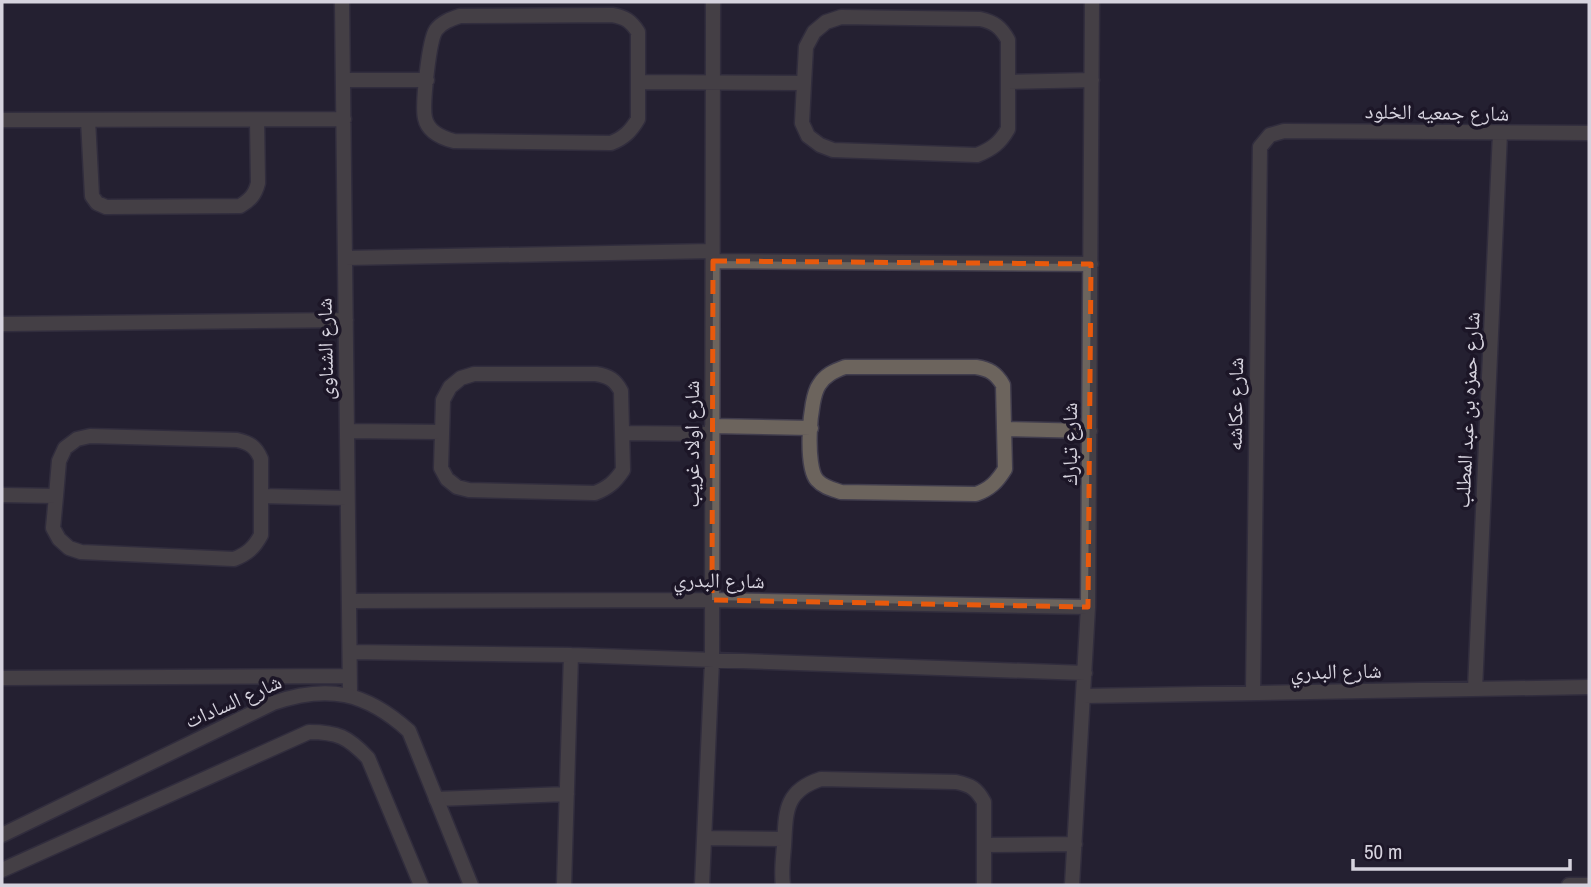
<svg xmlns="http://www.w3.org/2000/svg" width="1591" height="887" viewBox="0 0 1591 887" font-family="'Archivo Narrow','Noto Naskh Arabic',sans-serif">
<rect width="100%" height="100%" fill="#252031"/>
<g fill="none" stroke-linecap="round" stroke-linejoin="round">
<defs>
<path id="minor" d="M 342,2 L 350,695
M 612,15 C 625,17 631,21 638,32 L 638,119 C 631,131 624,138 611,143 L 454,141 C 442,138 428,132 425,118 C 422,105 429,40 436,30 C 442,22 451,19 460,16 Z
M 841,17 L 980,19 C 994,22 1001,27 1008,40 L 1008,129 C 1000,143 992,149 977,155 L 833,150 L 820,145 L 808,136 L 802,123 L 804,83 L 806,47 L 814,32 L 826,22 Z
M 343,80 L 427,80
M 638,82 L 804,83
M 1008,82 L 1092,80
M 2,120 L 344,119
M 88,120 L 92,196 L 97,203 L 106,207 L 240,206 C 250,200 255,195 258,183 L 257,120
M 345,258 L 712,251
M 713,261 L 1091,264
M 2,324 L 346,320
M 845,367 L 976,367 C 989,369 996,373 1003,385 L 1005,469 C 997,482 990,489 976,494 L 841,492 C 832,489 823,487 817,480 C 805,467 809,399 819,385 C 825,375 834,371 845,367 Z
M 474,374 L 596,374 C 609,376 615,380 621,391 L 623,470 C 615,482 608,488 595,493 L 469,490 L 457,487 L 447,479 L 441,468 L 443,400 L 450,387 L 461,378 Z
M 712,426 L 811,428
M 1004,429 L 1090,431
M 347,431 L 442,432
M 622,433 L 712,434
M 90,436 L 237,440 C 250,443 256,447 261,459 L 261,535 C 254,548 247,554 234,559 L 81,552 L 69,548 L 59,539 L 53,528 L 56,496 L 59,461 L 65,448 L 77,439 Z
M 2,495 L 56,496
M 261,496 L 347,498
M 350,601 L 712,600 L 1088,607
M 350,652 L 571,655 L 1085,673
M 2,678 L 349,676
M 1475,689 L 1500,133
M 1253,693 L 1260,147 L 1270,135 L 1284,131 L 1589,133
M 1083,696 L 1589,687
M 436,799 L 567,794
M 704,838 L 784,839
M 984,845 L 1075,844
M 564,885 L 571,655
M 702,885 L 712,661 L 713,2
M 783,885 C 781,873 783,859 784,846 C 786,812 784,791 821,779 L 956,782 C 971,785 977,789 984,802 L 984,885
M 1072,885 L 1088,607 L 1092,2
M 1569,885 L 1589,885"/>
<path id="tertiary" d="M 2,835 L 273,703 C 328,684 366,692 409,731 L 471,885
M 2,870 L 309,732 C 338,732 348,737 368,758 L 421,885"/>
</defs>
<use href="#minor" stroke="#413d4d" stroke-width="17"/>
<use href="#tertiary" stroke="#413d4d" stroke-width="17"/>
<use href="#minor" stroke="#6c645d" stroke-width="14"/>
<use href="#tertiary" stroke="#6c645d" stroke-width="14"/>
</g>
<path d="M0 0H1591V887H0ZM 713,261 L 1091,264 L 1088,607 L 712,600 Z" fill="#252031" fill-opacity=".55" fill-rule="evenodd"/>
<path fill="none" stroke="#e8590c" stroke-width="5" stroke-dasharray="14 9" stroke-linejoin="round" d="M 713,261 L 1091,264 L 1088,607 L 712,600 Z"/>
<g text-anchor="middle" dominant-baseline="central" stroke-width="7" stroke-linejoin="round" paint-order="stroke">
<g font-size="21" fill="#d6d3de" stroke="#1c1627">
<text transform="translate(1437 112) rotate(1)">شارع جمعيه الخلود</text>
<text transform="translate(325 349) rotate(-91)">شارع الشناوى</text>
<text transform="translate(1235 404) rotate(-89)">شارع عكاشه</text>
<text transform="translate(1467 410) rotate(-87)">شارع حمزه بن عبد المطلب</text>
<text transform="translate(691 444) rotate(-90)">شارع اولاد غريب</text>
<text transform="translate(1069 444) rotate(-90)">شارع تبارك</text>
<text transform="translate(719 580) rotate(1)">شارع البدري</text>
<text transform="translate(1336 671) rotate(-1)">شارع البدري</text>
<text transform="translate(233 701) rotate(-24)">شارع السادات</text>
</g>
</g>
<rect width="1591" height="887" fill="none" stroke="#d6d3de" stroke-width="7"/>
<path d="M1353 859v10h217v-10" fill="none" stroke="#d6d3de" stroke-width="3.5"/>
<text x="1364" y="859" font-size="21" fill="#d6d3de" stroke="#1c1627" stroke-width="5" paint-order="stroke">50 m</text>
</svg>
